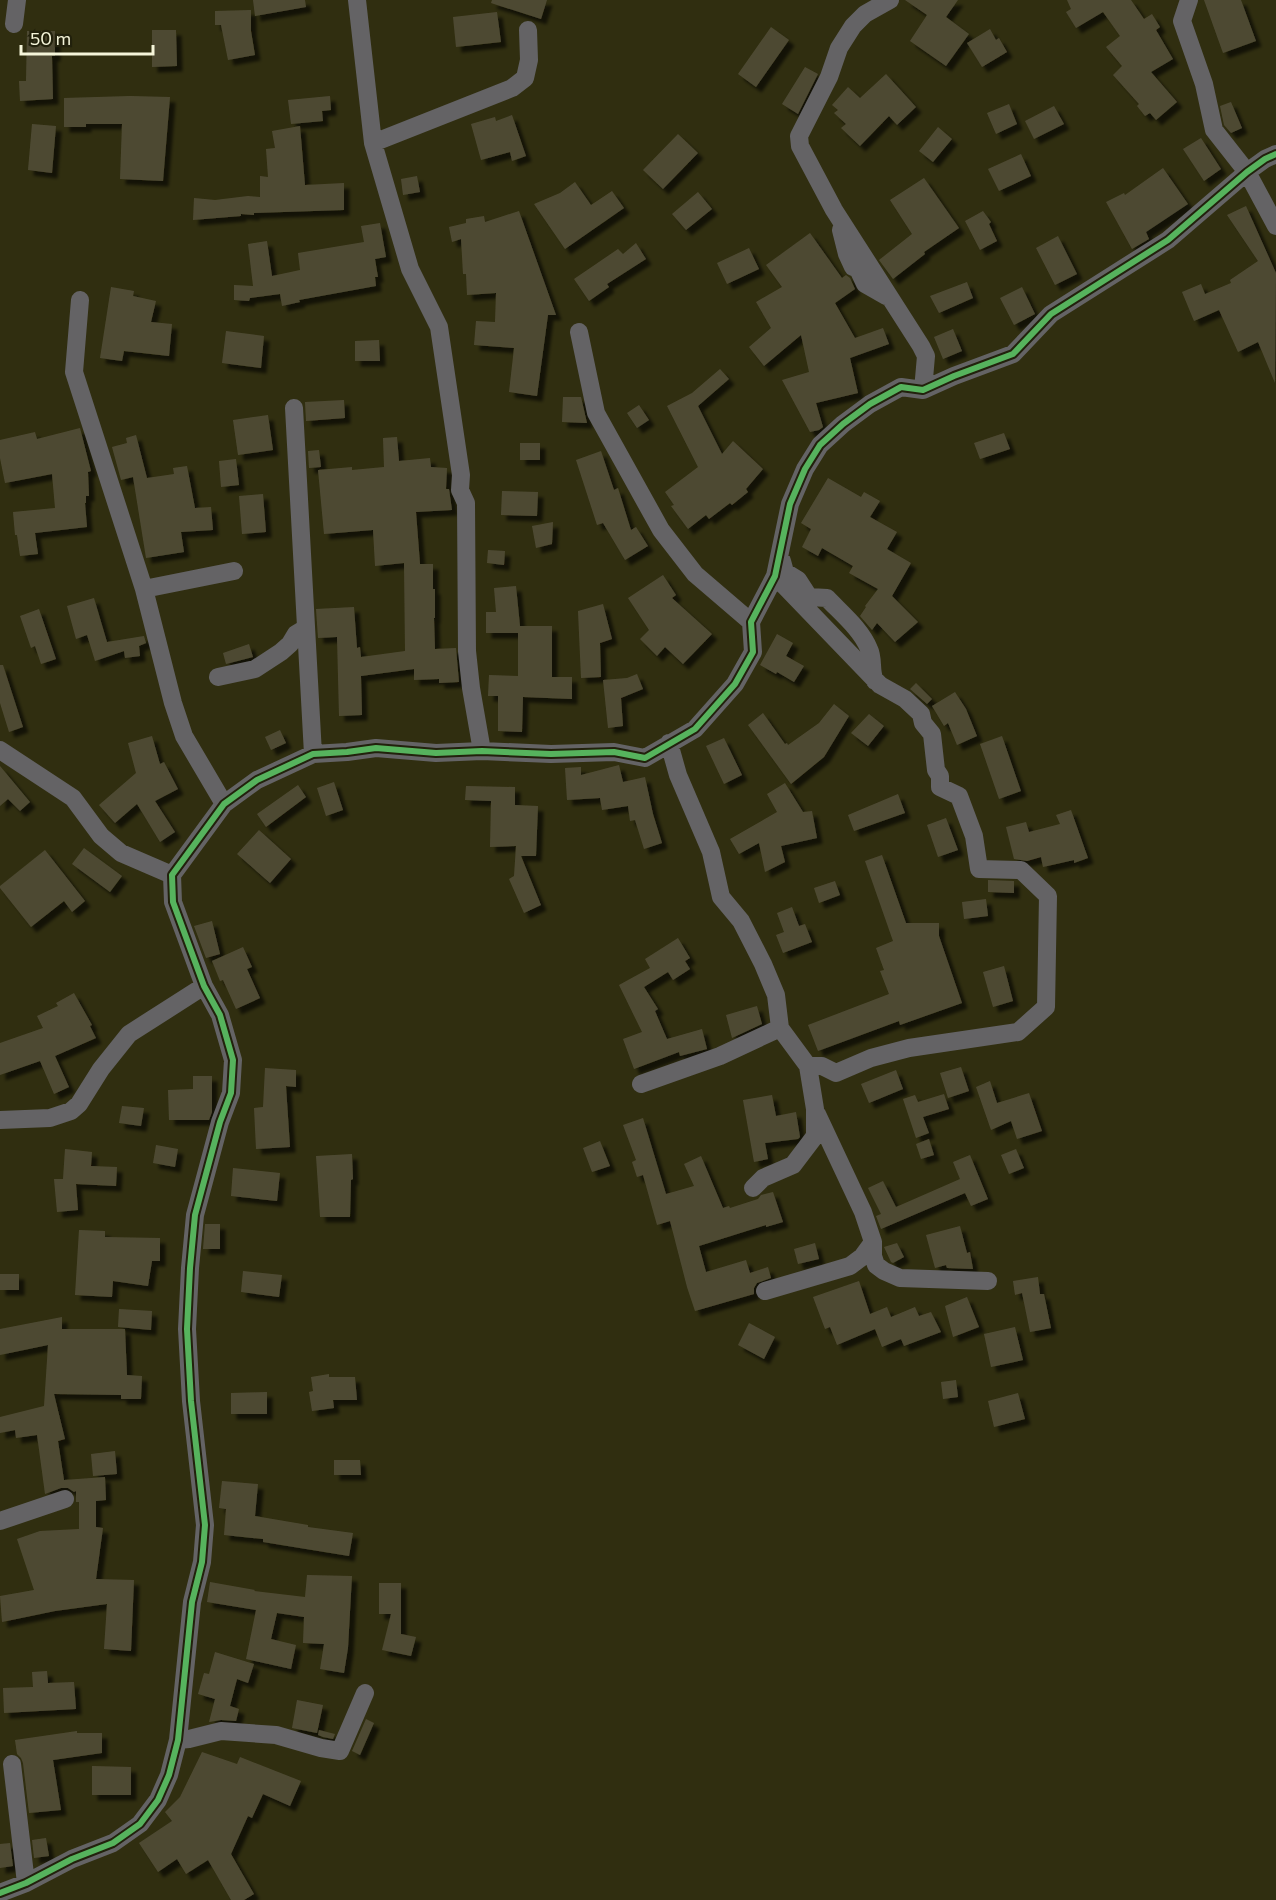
<svg xmlns="http://www.w3.org/2000/svg" width="1276" height="1900" viewBox="0 0 1276 1900" font-family="Commissioner,sans-serif">
<defs>
<filter id="shadow"><feDropShadow dx="5.5" dy="5.5" stdDeviation="1.5" flood-color="#0009"/></filter>
</defs>
<rect width="100%" height="100%" fill="#302e10"/>
<path fill="#4e4a33" filter="url(#shadow)" d="M 253,0 L 305,0 L 306,7 L 255,16 Z
M 492,0 L 547,0 L 541,19 L 491,3 Z
M 905,0 L 958,0 L 946,17 L 969,34 L 946,66 L 910,41 L 927,15 Z
M 1067,0 L 1131,0 L 1144,19 L 1152,14 L 1160,27 L 1156,30 L 1173,59 L 1151,72 L 1177,102 L 1156,120 L 1150,113 L 1145,116 L 1137,106 L 1139,104 L 1113,75 L 1122,66 L 1106,47 L 1120,36 L 1103,12 L 1076,28 L 1066,12 L 1071,9 Z
M 1204,0 L 1241,0 L 1256,41 L 1223,53 Z
M 251,10 L 251,31 L 255,55 L 228,60 L 221,25 L 215,25 L 215,11 Z
M 497,12 L 501,42 L 456,47 L 453,17 Z
M 771,27 L 789,40 L 756,87 L 738,74 Z
M 990,29 L 996,40 L 999,38 L 1007,52 L 982,67 L 967,43 Z
M 152,30 L 176,30 L 177,66 L 152,67 Z
M 27,31 L 55,31 L 55,56 L 52,56 L 53,99 L 20,101 L 19,81 L 26,81 Z
M 805,67 L 818,74 L 798,114 L 782,104 Z
M 886,74 L 916,107 L 897,125 L 889,116 L 860,146 L 841,128 L 846,124 L 834,113 L 838,110 L 832,105 L 848,87 L 860,98 Z
M 130,96 L 170,97 L 163,181 L 120,179 L 122,124 L 86,124 L 86,127 L 64,127 L 64,98 Z
M 330,96 L 331,110 L 322,111 L 323,121 L 291,124 L 288,100 Z
M 1231,102 L 1242,128 L 1231,133 L 1224,125 L 1220,106 Z
M 1009,104 L 1017,124 L 996,134 L 987,113 Z
M 1054,106 L 1064,124 L 1034,139 L 1025,121 Z
M 512,115 L 526,156 L 512,161 L 510,152 L 481,160 L 471,124 L 495,117 L 496,121 Z
M 32,124 L 56,126 L 52,173 L 28,170 Z
M 300,126 L 305,185 L 344,183 L 344,210 L 254,213 L 254,215 L 241,214 L 241,216 L 193,220 L 194,198 L 215,200 L 248,196 L 260,197 L 260,176 L 268,177 L 266,149 L 275,148 L 272,131 Z
M 938,127 L 952,139 L 933,162 L 919,151 Z
M 678,134 L 698,153 L 663,189 L 643,170 Z
M 1201,138 L 1221,169 L 1204,181 L 1183,149 Z
M 1021,154 L 1031,176 L 999,191 L 988,169 Z
M 1163,168 L 1188,204 L 1146,232 L 1149,239 L 1132,249 L 1106,202 L 1124,193 L 1125,195 Z
M 417,176 L 420,192 L 403,195 L 401,179 Z
M 924,178 L 959,228 L 924,252 L 925,254 L 893,279 L 879,260 L 912,234 L 890,200 Z
M 575,182 L 591,205 L 612,191 L 624,208 L 565,249 L 534,204 L 560,193 Z
M 698,192 L 712,209 L 686,230 L 672,214 Z
M 1246,206 L 1276,273 L 1275,383 L 1258,342 L 1238,352 L 1219,310 L 1194,321 L 1182,292 L 1201,284 L 1205,294 L 1231,283 L 1230,280 L 1258,261 L 1227,215 Z
M 519,211 L 556,315 L 548,315 L 537,396 L 509,392 L 514,348 L 474,345 L 476,321 L 495,322 L 496,293 L 467,295 L 466,274 L 463,274 L 461,239 L 452,242 L 449,227 L 466,223 L 466,219 L 484,216 L 485,222 Z
M 983,211 L 991,222 L 989,224 L 997,241 L 980,250 L 965,221 Z
M 380,223 L 386,257 L 375,259 L 378,277 L 375,277 L 376,286 L 299,300 L 300,302 L 282,306 L 280,294 L 250,298 L 249,301 L 234,300 L 234,285 L 253,286 L 248,244 L 267,241 L 272,276 L 300,270 L 298,253 L 364,242 L 361,226 Z
M 810,233 L 842,278 L 846,275 L 850,278 L 855,289 L 835,303 L 855,338 L 883,328 L 889,344 L 850,358 L 858,393 L 816,403 L 823,427 L 819,430 L 810,432 L 782,380 L 809,372 L 801,335 L 764,366 L 749,347 L 771,328 L 756,302 L 782,287 L 766,265 Z
M 1058,236 L 1077,274 L 1055,285 L 1036,248 Z
M 636,243 L 646,259 L 607,284 L 609,287 L 589,301 L 574,279 L 618,249 L 623,254 Z
M 749,248 L 759,269 L 727,284 L 717,263 Z
M 967,282 L 973,298 L 939,313 L 930,296 Z
M 111,287 L 134,291 L 133,296 L 156,301 L 151,322 L 172,324 L 169,356 L 124,351 L 122,361 L 100,358 Z
M 1022,287 L 1035,314 L 1014,325 L 1000,298 Z
M 953,329 L 962,351 L 943,359 L 934,337 Z
M 226,331 L 264,336 L 261,368 L 222,363 Z
M 379,340 L 380,361 L 355,361 L 355,341 Z
M 720,369 L 729,379 L 698,406 L 722,454 L 733,441 L 763,469 L 746,489 L 748,492 L 732,505 L 730,503 L 709,519 L 706,515 L 688,529 L 671,506 L 674,505 L 665,492 L 698,467 L 667,406 L 692,393 Z
M 563,397 L 581,397 L 587,423 L 562,422 Z
M 344,400 L 345,418 L 306,421 L 305,402 Z
M 639,405 L 649,420 L 637,428 L 627,413 Z
M 268,415 L 273,450 L 238,455 L 233,420 Z
M 80,428 L 91,471 L 88,472 L 89,496 L 86,496 L 86,503 L 85,503 L 87,527 L 35,533 L 38,554 L 20,556 L 17,535 L 15,535 L 13,512 L 55,508 L 52,474 L 5,483 L 0,458 L 0,440 L 35,432 L 37,439 Z
M 1004,433 L 1010,449 L 980,459 L 974,443 Z
M 136,435 L 147,478 L 174,474 L 173,468 L 187,466 L 195,508 L 211,507 L 213,530 L 181,532 L 184,552 L 146,558 L 133,477 L 121,480 L 112,447 L 127,443 L 126,438 Z
M 397,437 L 399,461 L 430,458 L 431,467 L 447,468 L 446,489 L 449,489 L 452,510 L 416,512 L 420,564 L 433,564 L 433,589 L 435,589 L 435,618 L 434,618 L 435,649 L 456,648 L 459,682 L 439,683 L 439,679 L 414,680 L 414,669 L 361,676 L 362,715 L 339,716 L 337,637 L 318,638 L 316,609 L 354,607 L 357,648 L 360,647 L 361,657 L 405,651 L 404,563 L 375,566 L 373,530 L 324,534 L 318,470 L 352,467 L 352,470 L 384,467 L 383,438 Z
M 520,443 L 540,443 L 540,460 L 520,460 Z
M 319,450 L 321,467 L 309,468 L 308,451 Z
M 601,451 L 614,490 L 618,488 L 631,530 L 636,527 L 648,546 L 625,560 L 603,523 L 597,525 L 576,460 Z
M 236,459 L 239,485 L 221,487 L 219,461 Z
M 828,478 L 861,497 L 864,492 L 880,501 L 870,517 L 897,532 L 887,549 L 911,563 L 892,596 L 918,622 L 895,642 L 877,623 L 872,630 L 860,616 L 866,607 L 865,606 L 878,589 L 849,573 L 853,566 L 822,548 L 818,556 L 802,547 L 811,529 L 801,523 Z
M 502,491 L 538,492 L 537,516 L 501,515 Z
M 263,494 L 266,532 L 242,534 L 239,496 Z
M 553,522 L 552,544 L 536,548 L 532,526 Z
M 488,550 L 505,551 L 504,565 L 487,563 Z
M 663,575 L 676,595 L 672,598 L 712,634 L 683,664 L 665,647 L 657,656 L 640,639 L 649,630 L 628,598 Z
M 516,586 L 520,626 L 552,626 L 552,677 L 572,677 L 572,699 L 523,697 L 522,732 L 498,731 L 498,696 L 488,696 L 489,675 L 518,676 L 518,633 L 486,633 L 486,612 L 496,612 L 494,588 Z
M 94,598 L 107,642 L 144,636 L 146,643 L 139,646 L 140,656 L 125,658 L 124,651 L 95,661 L 87,635 L 76,639 L 67,606 Z
M 603,604 L 612,639 L 600,643 L 601,677 L 581,678 L 578,611 Z
M 39,609 L 56,659 L 41,664 L 35,646 L 31,648 L 20,616 Z
M 777,634 L 793,643 L 786,656 L 804,666 L 794,682 L 777,672 L 776,674 L 760,665 Z
M 249,644 L 253,657 L 226,664 L 223,653 Z
M 0,665 L 3,665 L 23,727 L 9,732 L 0,703 Z
M 637,674 L 643,689 L 621,698 L 623,726 L 608,728 L 603,680 L 627,678 Z
M 916,683 L 932,699 L 927,704 L 910,689 Z
M 955,692 L 966,709 L 977,736 L 957,745 L 948,723 L 944,726 L 932,706 Z
M 834,704 L 849,716 L 824,757 L 791,784 L 748,725 L 763,713 L 785,744 L 787,743 L 788,745 L 819,723 Z
M 869,714 L 884,726 L 868,746 L 851,733 Z
M 280,730 L 286,743 L 271,750 L 265,737 Z
M 152,736 L 160,764 L 164,762 L 178,789 L 155,801 L 175,832 L 160,842 L 137,804 L 115,823 L 99,805 L 136,773 L 128,743 Z
M 1002,736 L 1021,791 L 999,799 L 980,744 Z
M 724,738 L 742,775 L 724,784 L 706,746 Z
M 619,765 L 623,782 L 645,777 L 653,814 L 662,843 L 644,849 L 635,820 L 630,821 L 628,806 L 602,810 L 600,798 L 567,800 L 565,768 L 581,767 L 581,775 Z
M 0,766 L 30,802 L 20,811 L 8,799 L 0,806 Z
M 334,782 L 343,810 L 326,816 L 317,788 Z
M 785,783 L 803,812 L 812,811 L 817,838 L 781,846 L 785,862 L 765,872 L 759,843 L 739,854 L 730,839 L 777,812 L 767,794 Z
M 298,785 L 306,797 L 266,827 L 257,814 Z
M 466,786 L 515,787 L 515,805 L 538,806 L 536,856 L 521,856 L 541,905 L 524,913 L 509,879 L 514,876 L 516,846 L 490,847 L 491,801 L 465,800 Z
M 898,794 L 905,813 L 854,831 L 848,815 Z
M 1071,810 L 1088,858 L 1074,863 L 1074,860 L 1043,867 L 1041,857 L 1027,861 L 1014,859 L 1006,827 L 1026,822 L 1029,832 L 1060,824 L 1056,815 Z
M 946,818 L 958,850 L 938,857 L 927,825 Z
M 259,830 L 291,859 L 270,883 L 237,854 Z
M 84,848 L 122,876 L 110,892 L 72,864 Z
M 45,850 L 85,901 L 72,912 L 64,901 L 31,927 L 0,888 L 0,886 Z
M 882,855 L 906,923 L 939,923 L 939,936 L 962,1003 L 900,1025 L 899,1021 L 818,1051 L 808,1025 L 889,994 L 880,971 L 884,970 L 876,948 L 893,941 L 865,861 Z
M 988,880 L 1014,881 L 1014,893 L 988,892 Z
M 835,881 L 840,895 L 819,903 L 814,888 Z
M 986,899 L 988,916 L 964,919 L 962,902 Z
M 792,907 L 799,926 L 805,924 L 812,942 L 783,953 L 776,935 L 784,932 L 777,913 Z
M 212,921 L 220,954 L 206,958 L 194,926 Z
M 678,938 L 690,958 L 685,961 L 690,969 L 673,980 L 668,972 L 644,987 L 658,1009 L 655,1011 L 667,1039 L 702,1029 L 707,1049 L 680,1056 L 679,1052 L 634,1069 L 623,1039 L 642,1032 L 619,985 L 650,968 L 645,959 Z
M 243,947 L 252,967 L 247,969 L 260,998 L 236,1009 L 223,980 L 220,981 L 212,961 Z
M 1004,966 L 1013,1001 L 993,1007 L 983,972 Z
M 74,993 L 92,1025 L 90,1026 L 96,1038 L 55,1056 L 69,1087 L 54,1094 L 40,1061 L 0,1075 L 0,1043 L 43,1028 L 37,1016 L 58,1006 L 56,1003 Z
M 757,1006 L 762,1024 L 732,1038 L 726,1015 Z
M 961,1067 L 969,1091 L 948,1098 L 940,1073 Z
M 265,1068 L 296,1070 L 296,1087 L 286,1086 L 290,1147 L 256,1149 L 254,1108 L 263,1107 Z
M 896,1070 L 903,1089 L 869,1103 L 861,1084 Z
M 193,1076 L 212,1076 L 212,1112 L 209,1120 L 169,1120 L 168,1090 L 193,1089 Z
M 990,1081 L 997,1103 L 1029,1093 L 1042,1131 L 1017,1139 L 1011,1121 L 991,1130 L 976,1087 Z
M 944,1094 L 949,1109 L 923,1117 L 929,1133 L 916,1138 L 903,1099 L 915,1095 L 918,1102 Z
M 772,1095 L 776,1116 L 796,1112 L 800,1137 L 798,1139 L 765,1143 L 768,1159 L 754,1162 L 743,1100 Z
M 122,1106 L 144,1108 L 141,1126 L 119,1123 Z
M 643,1118 L 666,1194 L 694,1186 L 684,1164 L 701,1156 L 723,1208 L 729,1206 L 730,1208 L 758,1199 L 761,1195 L 773,1192 L 783,1222 L 766,1227 L 766,1225 L 699,1246 L 706,1272 L 746,1260 L 750,1273 L 768,1267 L 771,1278 L 757,1283 L 754,1288 L 754,1294 L 695,1311 L 687,1287 L 670,1221 L 657,1225 L 643,1175 L 637,1177 L 632,1162 L 636,1160 L 623,1125 Z
M 929,1139 L 934,1155 L 921,1159 L 916,1144 Z
M 600,1141 L 610,1166 L 592,1172 L 583,1148 Z
M 156,1145 L 178,1149 L 175,1167 L 153,1163 Z
M 65,1149 L 92,1152 L 91,1166 L 117,1167 L 116,1186 L 76,1184 L 78,1210 L 57,1212 L 54,1179 L 63,1179 Z
M 1016,1149 L 1024,1168 L 1009,1174 L 1001,1155 Z
M 352,1154 L 353,1179 L 351,1180 L 350,1217 L 320,1217 L 316,1156 Z
M 970,1155 L 988,1199 L 971,1206 L 965,1193 L 881,1229 L 876,1216 L 881,1214 L 868,1188 L 883,1181 L 896,1207 L 960,1179 L 953,1162 Z
M 233,1168 L 280,1173 L 277,1201 L 231,1196 Z
M 205,1224 L 220,1224 L 220,1249 L 203,1249 Z
M 960,1226 L 967,1253 L 970,1252 L 973,1269 L 947,1268 L 946,1265 L 935,1268 L 926,1235 Z
M 79,1230 L 105,1231 L 105,1237 L 160,1238 L 160,1261 L 152,1261 L 148,1286 L 113,1281 L 112,1297 L 75,1295 Z
M 815,1243 L 819,1259 L 798,1264 L 794,1249 Z
M 897,1243 L 904,1257 L 893,1263 L 891,1262 L 884,1247 Z
M 243,1271 L 282,1275 L 279,1297 L 241,1292 Z
M 0,1274 L 19,1274 L 19,1290 L 0,1290 Z
M 1038,1277 L 1040,1294 L 1044,1294 L 1051,1328 L 1030,1332 L 1022,1293 L 1015,1295 L 1013,1281 Z
M 859,1281 L 870,1314 L 887,1307 L 891,1317 L 915,1307 L 919,1316 L 931,1312 L 941,1332 L 904,1346 L 901,1339 L 882,1347 L 875,1329 L 837,1345 L 830,1327 L 825,1329 L 813,1297 Z
M 967,1297 L 979,1327 L 953,1337 L 945,1306 Z
M 119,1309 L 152,1311 L 151,1330 L 118,1327 Z
M 62,1317 L 62,1329 L 125,1329 L 127,1375 L 142,1376 L 141,1399 L 121,1399 L 121,1395 L 54,1394 L 65,1439 L 58,1441 L 64,1480 L 105,1477 L 106,1500 L 96,1501 L 96,1527 L 103,1528 L 96,1579 L 134,1580 L 131,1651 L 104,1649 L 107,1604 L 55,1611 L 2,1622 L 0,1596 L 34,1590 L 17,1539 L 40,1531 L 79,1529 L 79,1502 L 76,1502 L 76,1491 L 74,1492 L 68,1488 L 61,1488 L 45,1494 L 37,1435 L 16,1438 L 15,1430 L 0,1433 L 0,1417 L 44,1406 L 48,1345 L 0,1355 L 0,1329 Z
M 749,1323 L 775,1337 L 764,1359 L 738,1345 Z
M 1015,1327 L 1023,1360 L 991,1367 L 984,1334 Z
M 329,1374 L 329,1377 L 355,1377 L 357,1400 L 333,1400 L 334,1408 L 312,1411 L 309,1392 L 313,1391 L 311,1377 Z
M 956,1380 L 958,1397 L 943,1399 L 941,1382 Z
M 267,1392 L 267,1414 L 231,1414 L 231,1393 Z
M 1018,1393 L 1025,1419 L 994,1427 L 988,1401 Z
M 115,1451 L 117,1474 L 93,1476 L 91,1454 Z
M 334,1460 L 360,1460 L 361,1475 L 334,1475 Z
M 222,1481 L 258,1484 L 255,1516 L 308,1525 L 308,1527 L 353,1533 L 349,1556 L 263,1542 L 263,1539 L 224,1535 L 226,1509 L 219,1508 Z
M 307,1575 L 352,1576 L 348,1648 L 344,1673 L 320,1669 L 324,1644 L 303,1643 L 304,1617 L 277,1613 L 271,1639 L 296,1645 L 291,1669 L 246,1659 L 256,1610 L 207,1602 L 210,1582 L 255,1590 L 254,1591 L 305,1597 Z
M 379,1583 L 401,1583 L 401,1634 L 416,1637 L 411,1656 L 382,1650 L 391,1614 L 379,1614 Z
M 215,1652 L 254,1664 L 248,1683 L 237,1679 L 230,1706 L 239,1709 L 236,1721 L 221,1720 L 209,1722 L 215,1699 L 198,1694 L 204,1673 L 209,1674 Z
M 47,1671 L 48,1683 L 74,1682 L 76,1709 L 4,1713 L 3,1688 L 33,1687 L 32,1672 Z
M 297,1700 L 323,1705 L 317,1733 L 292,1728 Z
M 366,1719 L 374,1723 L 360,1755 L 352,1751 Z
M 319,1730 L 335,1734 L 333,1739 L 323,1737 L 318,1735 Z
M 77,1731 L 77,1733 L 102,1733 L 102,1753 L 53,1760 L 61,1810 L 29,1813 L 23,1763 L 21,1758 L 17,1754 L 15,1740 Z
M 202,1752 L 237,1764 L 240,1757 L 301,1781 L 290,1806 L 263,1794 L 252,1818 L 248,1816 L 231,1854 L 254,1894 L 244,1900 L 231,1900 L 208,1860 L 186,1874 L 177,1859 L 158,1872 L 139,1843 L 172,1821 L 165,1812 L 180,1797 Z
M 92,1766 L 131,1767 L 131,1795 L 92,1795 Z
M 46,1838 L 49,1856 L 34,1858 L 32,1840 Z
M 10,1843 L 13,1866 L 0,1868 L 0,1844 Z"/>
<g fill="none" stroke-linecap="round" stroke-linejoin="round">
<path stroke="#646365" stroke-width="18" d="M 357,0 L 373,143 L 410,269 L 439,327 L 461,475 L 460,490 L 466,503 L 467,651 L 471,688 L 482,751
M 890,0 L 865,14 L 853,26 L 839,48 L 829,77 L 799,136 L 800,146 L 834,210 L 921,346 L 926,356 L 923,390
M 1189,0 L 1182,21 L 1204,84 L 1214,130 L 1247,172 L 1276,226
M 14,24 L 17,0
M 373,143 L 512,88 L 525,78 L 529,60 L 528,30
M 841,230 L 847,254 L 853,267 L 858,269 L 865,284 L 886,296
M 80,300 L 74,372 L 144,589 L 173,703 L 184,736 L 224,804
M 579,332 L 596,413 L 661,530 L 695,574 L 751,622
M 294,408 L 313,754
M 782,561 L 785,572 L 798,580 L 809,597 L 827,598 C 841,613 861,629 869,649 C 874,659 870,671 875,681
M 775,576 L 880,685 L 905,699 L 921,714 L 923,723 L 932,734 L 936,770 L 940,776 L 940,787 L 959,796 L 974,836 L 979,869 L 1021,870 L 1048,896 L 1046,1007 L 1018,1032 L 909,1048 L 871,1058 L 836,1073 L 822,1066 L 808,1066
M 144,589 L 234,571
M 218,677 L 255,669 L 281,652 L 290,644 L 296,634 L 306,628
M 669,743 L 678,775 L 711,852 L 721,897 L 741,921 L 763,964 L 776,995 L 780,1028 L 808,1066 L 815,1109 L 815,1136 L 793,1165 L 763,1178 L 753,1188
M 0,750 L 73,798 L 101,836 L 121,853 L 172,875
M 641,1084 L 720,1056 L 780,1028
M 817,1114 L 863,1212 L 873,1242 L 873,1256 L 876,1265 L 884,1271 L 900,1278 L 988,1281
M 0,1120 L 50,1118 L 71,1111 L 79,1104 L 101,1069 L 129,1034 L 204,986
M 765,1291 L 850,1266 L 862,1257 L 873,1242
M 0,1521 L 65,1499
M 178,1740 L 189,1739 L 221,1731 L 276,1735 L 321,1748 L 340,1751 L 365,1693
M 12,1764 L 26,1883
M 0,1893 L 26,1883 L 72,1859 L 113,1843 L 140,1824 L 158,1800 L 169,1775 L 178,1740 L 192,1602 L 202,1562 L 205,1525 L 191,1401 L 187,1329 L 190,1268 L 195,1215 L 220,1122 L 231,1093 L 233,1060 L 220,1015 L 204,986 L 173,902 L 172,875 L 224,804 L 257,780 L 313,754 L 347,752 L 376,748 L 436,753 L 482,751 L 551,754 L 614,752 L 645,758 L 695,729 L 735,684 L 753,652 L 751,622 L 775,576 L 790,504 L 805,469 L 820,445 L 843,424 L 870,404 L 901,387 L 923,390 L 954,376 L 1013,354 L 1051,314 L 1168,240 L 1247,172 L 1265,159 L 1276,154"/>
<defs>
<path id="cycleway" d="M 0,1893 L 26,1883 L 72,1859 L 113,1843 L 140,1824 L 158,1800 L 169,1775 L 178,1740 L 192,1602 L 202,1562 L 205,1525 L 191,1401 L 187,1329 L 190,1268 L 195,1215 L 220,1122 L 231,1093 L 233,1060 L 220,1015 L 204,986 L 173,902 L 172,875 L 224,804 L 257,780 L 313,754 L 347,752 L 376,748 L 436,753 L 482,751 L 551,754 L 614,752 L 645,758 L 695,729 L 735,684 L 753,652 L 751,622 L 775,576 L 790,504 L 805,469 L 820,445 L 843,424 L 870,404 L 901,387 L 923,390 L 954,376 L 1013,354 L 1051,314 L 1168,240 L 1247,172 L 1265,159 L 1276,154"/>
</defs>
<use href="#cycleway" stroke="#22210c" stroke-width="10"/>
<use href="#cycleway" stroke="#56b35d" stroke-width="6"/>
</g>
<path d="M21 45v9h132v-9" fill="none" stroke="#f5f5da" stroke-width="3"/>
<text x="30" y="45" font-size="18" fill="#f5f5da" stroke="#22210c" stroke-width="4.5" paint-order="stroke">50 m</text>
</svg>
